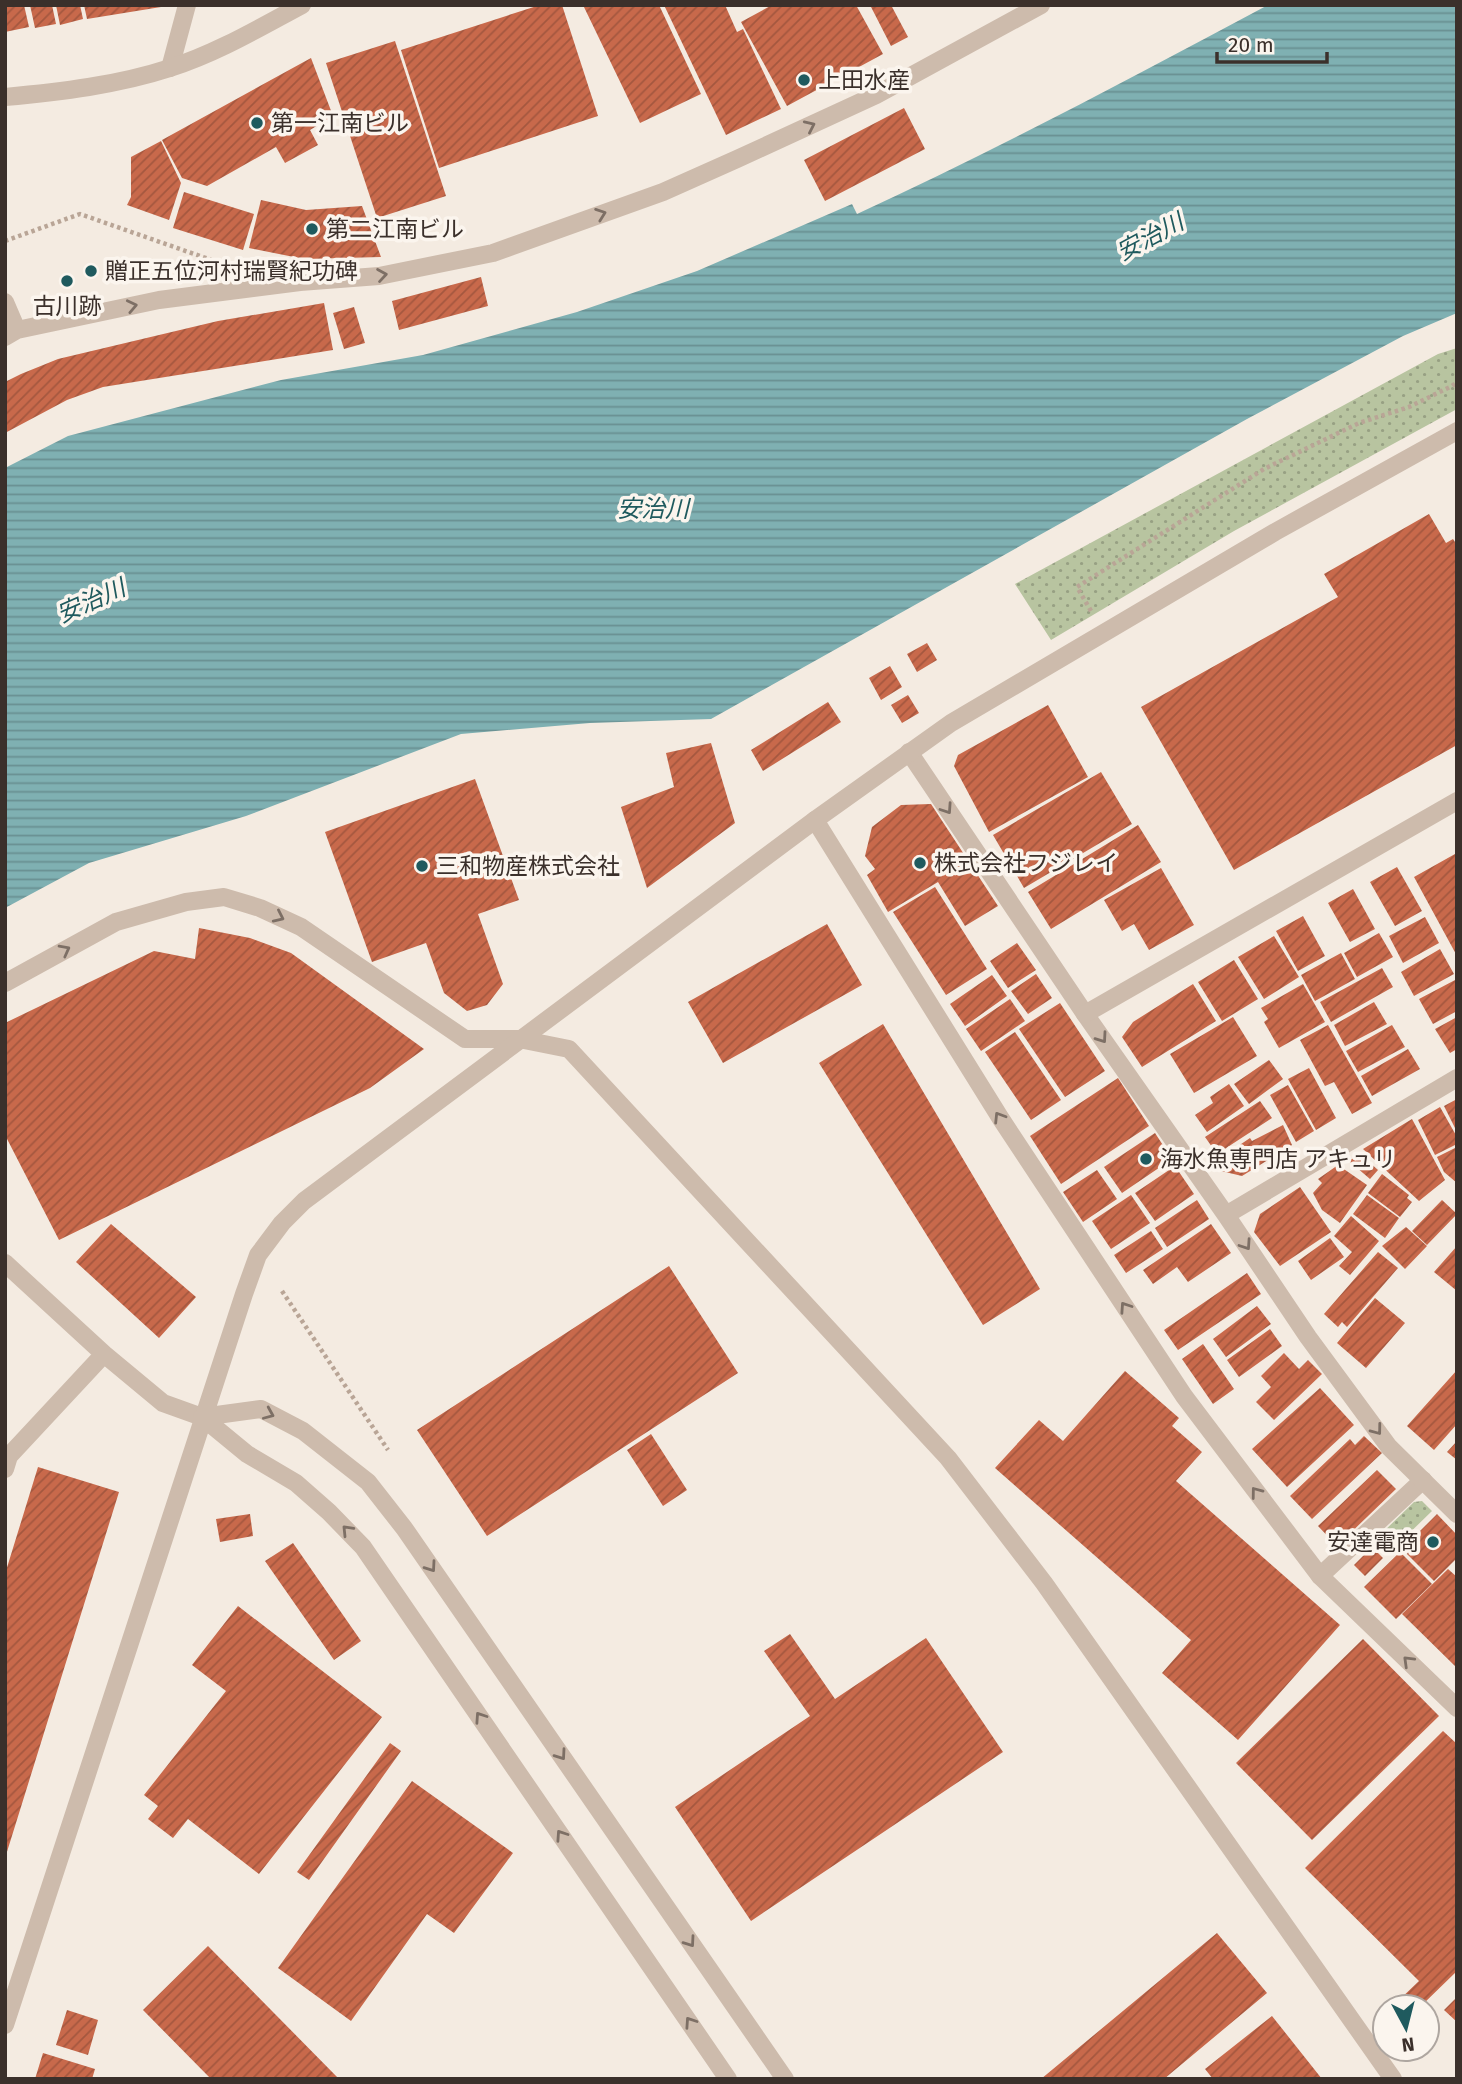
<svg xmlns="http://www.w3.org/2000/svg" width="1462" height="2084" viewBox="0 0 1462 2084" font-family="'Fira Sans','Noto Sans JP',sans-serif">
<defs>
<pattern id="grass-dots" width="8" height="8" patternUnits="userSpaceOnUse" patternTransform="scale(1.75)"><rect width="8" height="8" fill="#b8c4a0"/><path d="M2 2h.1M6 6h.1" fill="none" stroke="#97a083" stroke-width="1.8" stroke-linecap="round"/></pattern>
<pattern id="water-rules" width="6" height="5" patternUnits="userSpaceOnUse" patternTransform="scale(1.75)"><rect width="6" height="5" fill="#7fb0b2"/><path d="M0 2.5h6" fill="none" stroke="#699091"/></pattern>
<pattern id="building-hatch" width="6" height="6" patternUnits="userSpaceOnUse" patternTransform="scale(1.75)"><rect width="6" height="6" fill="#c8694b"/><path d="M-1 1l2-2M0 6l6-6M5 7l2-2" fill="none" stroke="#a4573f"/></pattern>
</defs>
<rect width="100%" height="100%" fill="#f4ebe1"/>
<path fill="url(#grass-dots)" d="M 1457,348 L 1457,409 L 1234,531 L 1051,640 L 1015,584 L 1438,354 Z
M 1422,1501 L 1432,1511 L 1392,1550 L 1379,1536 L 1414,1502 Z"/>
<path fill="url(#water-rules)" d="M 1268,5 L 1457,5 L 1457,313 L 1403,336 L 1247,419 L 711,719 L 590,723 L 461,734 L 246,816 L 89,863 L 5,908 L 5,468 L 68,436 L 281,380 L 423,355 L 577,312 L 697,271 L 852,204 L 857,214 C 997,149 1132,78 1268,5 Z"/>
<path fill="url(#building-hatch)" d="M 5,5 L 24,5 L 29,27 L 5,32 Z
M 30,5 L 52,5 L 56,24 L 35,28 Z
M 56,5 L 80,5 L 83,19 L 60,25 Z
M 84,5 L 161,5 L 161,7 L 87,19 Z
M 540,5 L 562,5 L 598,116 L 439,168 L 401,50 Z
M 583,5 L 659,5 L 701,94 L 640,123 Z
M 664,5 L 725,5 L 737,32 L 743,29 L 781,109 L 726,135 Z
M 772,5 L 856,5 L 883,54 L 787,106 L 741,22 Z
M 870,5 L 891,5 L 908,37 L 891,46 Z
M 395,41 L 446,196 L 377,218 L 326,63 Z
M 311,58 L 333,116 L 310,130 L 318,145 L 285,163 L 276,147 L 207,186 L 182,178 L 162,140 Z
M 904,108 L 925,149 L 825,201 L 804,160 Z
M 161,141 L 181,183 L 169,220 L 127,205 L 131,197 L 131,157 Z
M 184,192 L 254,214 L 243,250 L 173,228 Z
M 261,200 L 306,210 L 362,206 L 381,257 L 304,259 L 249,248 Z
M 481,277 L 488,306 L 399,330 L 392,301 Z
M 324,303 L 333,350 L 103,387 L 67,400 L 5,433 L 5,382 L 21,374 L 58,359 L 218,321 Z
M 354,307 L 365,343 L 344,349 L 333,313 Z
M 1429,514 L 1446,543 L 1453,539 L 1457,545 L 1457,745 L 1234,870 L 1141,707 L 1338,597 L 1324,574 Z
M 927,643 L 937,660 L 917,672 L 907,654 Z
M 890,666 L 902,687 L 881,700 L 869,678 Z
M 908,695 L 919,713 L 902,723 L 891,705 Z
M 828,702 L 841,722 L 763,771 L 751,750 Z
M 1048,705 L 1088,777 L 989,832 L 954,766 L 958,755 Z
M 711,743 L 735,823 L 647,888 L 621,807 L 674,787 L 666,753 Z
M 1101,772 L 1132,824 L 1024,888 L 993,835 Z
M 475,779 L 519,900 L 478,914 L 503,984 L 487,1005 L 467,1011 L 444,993 L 426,943 L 372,962 L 325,832 Z
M 931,804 L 998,906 L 965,926 L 938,882 L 888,912 L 867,875 L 875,869 L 865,856 L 872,827 L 901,805 Z
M 1138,825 L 1161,862 L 1051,929 L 1028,892 Z
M 1455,854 L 1457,858 L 1457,956 L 1414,877 Z
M 1397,867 L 1422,911 L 1395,926 L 1370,882 Z
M 1161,868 L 1194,925 L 1149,950 L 1134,924 L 1122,931 L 1104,900 Z
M 935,887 L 987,969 L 946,995 L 893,912 Z
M 1353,889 L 1375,929 L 1350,942 L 1328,903 Z
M 1303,916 L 1325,956 L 1298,971 L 1276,931 Z
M 1425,917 L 1439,943 L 1403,963 L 1389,936 Z
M 827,924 L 862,985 L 723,1063 L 688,1002 Z
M 199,928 L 250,938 L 291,953 L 424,1049 L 370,1088 L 59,1240 L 5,1135 L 5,1023 L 154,951 L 195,959 Z
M 1379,933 L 1393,957 L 1357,977 L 1344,953 Z
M 1274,936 L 1299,977 L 1264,999 L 1238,957 Z
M 1017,943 L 1036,970 L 1008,988 L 990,961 Z
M 1440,949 L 1454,974 L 1414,996 L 1401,972 Z
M 1341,953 L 1355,979 L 1315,1001 L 1301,975 Z
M 1234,960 L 1258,999 L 1222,1021 L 1198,982 Z
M 1382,968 L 1393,987 L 1331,1022 L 1320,1002 Z
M 1036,974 L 1052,998 L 1028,1014 L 1011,991 Z
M 992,975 L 1007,996 L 965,1026 L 950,1004 Z
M 1457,979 L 1457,1011 L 1433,1024 L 1419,999 Z
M 1193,984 L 1216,1021 L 1142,1067 L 1122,1037 L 1133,1022 Z
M 1303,984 L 1325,1022 L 1279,1048 L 1264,1022 L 1268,1019 L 1261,1008 Z
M 1010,999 L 1025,1021 L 981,1051 L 966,1029 Z
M 1374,1002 L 1387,1024 L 1345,1046 L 1334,1025 Z
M 1060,1003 L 1105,1071 L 1065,1097 L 1019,1029 Z
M 1233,1017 L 1257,1056 L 1194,1093 L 1170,1054 Z
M 1457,1017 L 1457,1049 L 1450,1053 L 1435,1029 Z
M 883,1024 L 1040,1289 L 983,1325 L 819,1063 Z
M 1328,1025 L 1372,1103 L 1352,1114 L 1334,1082 L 1325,1086 L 1300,1040 Z
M 1392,1025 L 1405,1047 L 1358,1072 L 1346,1051 Z
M 1015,1032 L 1061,1100 L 1031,1120 L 985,1052 Z
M 1408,1049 L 1420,1069 L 1372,1096 L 1361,1076 Z
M 1269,1060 L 1283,1079 L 1249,1104 L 1234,1084 Z
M 1309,1068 L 1336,1118 L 1316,1130 L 1288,1079 Z
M 1118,1078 L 1149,1126 L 1061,1184 L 1030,1136 Z
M 1229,1084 L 1244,1106 L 1207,1132 L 1195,1115 L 1213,1103 L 1210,1097 Z
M 1288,1085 L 1314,1131 L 1296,1142 L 1270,1095 Z
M 1457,1099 L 1457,1132 L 1444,1106 Z
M 1260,1101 L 1272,1118 L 1217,1154 L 1205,1137 Z
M 1440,1107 L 1457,1137 L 1457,1144 L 1435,1155 L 1418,1120 Z
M 1412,1119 L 1445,1180 L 1419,1201 L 1363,1149 Z
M 1283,1125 L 1292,1145 L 1242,1176 L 1221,1171 L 1216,1161 L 1250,1138 L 1252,1141 Z
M 1155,1133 L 1172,1159 L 1122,1193 L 1104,1167 Z
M 1457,1147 L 1457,1183 L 1444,1172 L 1437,1157 Z
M 1360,1154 L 1378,1170 L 1370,1179 L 1349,1161 Z
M 1338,1165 L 1367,1185 L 1340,1223 L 1322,1210 L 1313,1193 L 1322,1183 L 1318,1179 Z
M 1175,1166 L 1194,1194 L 1155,1221 L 1135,1193 Z
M 1097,1170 L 1117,1199 L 1083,1222 L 1063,1192 Z
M 1382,1174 L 1409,1195 L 1407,1198 L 1412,1202 L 1400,1217 L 1368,1193 Z
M 1300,1187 L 1331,1232 L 1280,1266 L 1254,1232 L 1260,1214 Z
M 1131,1195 L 1150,1223 L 1111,1249 L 1092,1221 Z
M 1367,1195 L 1399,1218 L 1385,1238 L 1353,1214 Z
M 1197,1200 L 1209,1219 L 1167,1247 L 1155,1228 Z
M 1442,1200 L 1457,1214 L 1427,1245 L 1412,1231 Z
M 1351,1216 L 1379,1241 L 1350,1275 L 1339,1266 L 1352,1252 L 1334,1236 Z
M 111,1224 L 196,1297 L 159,1338 L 76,1262 Z
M 1211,1224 L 1231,1253 L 1188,1282 L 1177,1267 L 1153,1284 L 1143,1270 Z
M 1406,1227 L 1427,1246 L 1405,1269 L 1382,1246 Z
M 1151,1231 L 1163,1249 L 1126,1273 L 1114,1255 Z
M 1330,1238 L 1344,1257 L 1311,1280 L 1298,1261 Z
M 1457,1246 L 1457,1291 L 1434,1272 Z
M 1378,1252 L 1398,1268 L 1347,1327 L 1342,1322 L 1338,1327 L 1324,1314 Z
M 669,1266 L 738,1373 L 487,1536 L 417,1430 Z
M 1247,1273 L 1261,1294 L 1178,1350 L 1164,1330 Z
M 1375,1298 L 1405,1323 L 1366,1368 L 1337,1343 Z
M 1257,1306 L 1271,1324 L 1226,1357 L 1213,1339 Z
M 1270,1329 L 1282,1346 L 1239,1377 L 1227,1360 Z
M 1203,1344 L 1234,1389 L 1213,1404 L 1182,1359 Z
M 1284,1353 L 1299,1369 L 1308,1360 L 1322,1374 L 1274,1420 L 1256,1402 L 1271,1387 L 1261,1376 Z
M 1457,1370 L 1457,1424 L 1434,1450 L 1407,1426 Z
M 1125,1371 L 1179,1418 L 1172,1426 L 1202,1452 L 1176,1481 L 1340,1625 L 1238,1740 L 1162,1673 L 1191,1640 L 995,1468 L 1039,1420 L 1063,1441 Z
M 1320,1388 L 1354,1425 L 1287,1487 L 1252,1449 Z
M 651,1434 L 687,1490 L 663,1506 L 627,1450 Z
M 1364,1436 L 1382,1453 L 1312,1519 L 1290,1496 L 1350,1439 L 1355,1445 Z
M 1457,1441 L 1457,1460 L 1447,1452 Z
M 38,1467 L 119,1492 L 6,1855 L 5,1574 Z
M 1377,1470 L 1396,1489 L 1337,1546 L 1318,1526 Z
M 250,1514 L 253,1536 L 220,1542 L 216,1519 Z
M 1437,1514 L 1457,1535 L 1457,1558 L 1434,1581 L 1402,1549 Z
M 293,1543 L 361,1641 L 334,1660 L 265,1561 Z
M 1372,1547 L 1383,1558 L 1365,1576 L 1354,1565 Z
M 1400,1552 L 1432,1584 L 1396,1619 L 1364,1587 Z
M 1448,1569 L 1457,1577 L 1457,1668 L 1402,1614 Z
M 238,1606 L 382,1717 L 259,1874 L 188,1819 L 173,1838 L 148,1819 L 158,1806 L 144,1795 L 226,1691 L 192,1665 Z
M 790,1634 L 835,1699 L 926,1638 L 1003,1752 L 751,1921 L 675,1807 L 810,1716 L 764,1651 Z
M 1363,1639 L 1439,1716 L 1312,1840 L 1236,1763 Z
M 1443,1731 L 1457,1744 L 1457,1971 L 1420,2007 L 1402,2007 L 1397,2002 L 1419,1981 L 1305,1868 Z
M 390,1743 L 401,1751 L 309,1880 L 297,1872 Z
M 412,1781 L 513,1853 L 454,1933 L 427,1914 L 351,2021 L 278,1968 Z
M 1217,1933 L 1267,1993 L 1164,2079 L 1041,2079 Z
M 208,1946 L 339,2079 L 211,2079 L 143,2010 Z
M 1457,1997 L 1457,2022 L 1444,2010 Z
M 67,2010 L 98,2020 L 88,2055 L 56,2045 Z
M 1272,2016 L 1322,2079 L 1213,2079 L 1205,2069 Z
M 43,2053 L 95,2069 L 92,2079 L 35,2079 Z"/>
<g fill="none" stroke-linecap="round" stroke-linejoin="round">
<path stroke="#b9a596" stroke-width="4.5" stroke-dasharray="3.5 3.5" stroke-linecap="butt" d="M 5,241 L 80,214 L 220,263
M 1091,611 L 1077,587 L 1264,469 L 1359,423 L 1409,407 L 1452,386 L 1457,382
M 282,1291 L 388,1450"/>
<path stroke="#cdbbac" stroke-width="18" d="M 5,983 L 116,922 L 186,902 L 224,897 L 260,908 L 301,927 L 465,1039 L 519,1039
M 5,1263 L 104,1354 L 163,1403 L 202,1417
M 5,1469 L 9,1456 L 104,1354
M 1320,1576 L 1423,1480"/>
<path stroke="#cdbbac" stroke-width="18" d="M 170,68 L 187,5
M 5,302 L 17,330
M 5,337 L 17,330 L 159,300 L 300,282 L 379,276 L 493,253 L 663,192 L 737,159 L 876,95 L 1041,5
M 909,752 L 1085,1014 L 1226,1215 L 1308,1337 L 1389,1447 L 1457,1514
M 815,820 L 1001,1119 L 1184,1396 L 1320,1576 L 1457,1708
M 1226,1215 L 1457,1078"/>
<path stroke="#cdbbac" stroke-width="18" d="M 5,97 C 60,92 118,85 170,68 C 217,53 259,28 302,5
M 1085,1014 L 1457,801
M 519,1039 L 569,1049 L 948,1458 L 1044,1583 L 1393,2079
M 202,1417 L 261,1409 L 303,1431 L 368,1482 L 404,1528 L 785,2079
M 202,1417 L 247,1454 L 296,1483 L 329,1512 L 363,1547 L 728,2079
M 5,2025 L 244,1294 L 258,1255 L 282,1223 L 304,1201 L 815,820 L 951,723 L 1275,532 L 1457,431"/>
</g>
<defs><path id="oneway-chevron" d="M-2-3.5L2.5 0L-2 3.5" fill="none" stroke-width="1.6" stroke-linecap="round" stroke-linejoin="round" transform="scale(1.75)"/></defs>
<g stroke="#7d6f65">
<use href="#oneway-chevron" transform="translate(810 126) rotate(-25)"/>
<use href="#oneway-chevron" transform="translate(601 214) rotate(-20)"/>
<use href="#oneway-chevron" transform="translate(382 275) rotate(-9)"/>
<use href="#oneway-chevron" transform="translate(132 306) rotate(-12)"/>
<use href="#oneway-chevron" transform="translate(947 809) rotate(56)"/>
<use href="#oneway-chevron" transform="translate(279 917) rotate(25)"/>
<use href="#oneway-chevron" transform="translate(65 950) rotate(-28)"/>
<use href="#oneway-chevron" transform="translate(1102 1038) rotate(55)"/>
<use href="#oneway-chevron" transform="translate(999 1117) rotate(-122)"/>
<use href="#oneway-chevron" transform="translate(1246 1245) rotate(56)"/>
<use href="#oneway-chevron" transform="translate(1125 1307) rotate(-124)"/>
<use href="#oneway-chevron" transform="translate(269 1414) rotate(23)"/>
<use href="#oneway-chevron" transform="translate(1377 1430) rotate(53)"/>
<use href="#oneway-chevron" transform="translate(1256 1492) rotate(-127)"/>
<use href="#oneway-chevron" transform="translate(347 1530) rotate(-134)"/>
<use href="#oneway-chevron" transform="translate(431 1567) rotate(55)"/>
<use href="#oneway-chevron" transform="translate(1408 1661) rotate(-136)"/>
<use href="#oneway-chevron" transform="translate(480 1717) rotate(-124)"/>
<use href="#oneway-chevron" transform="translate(561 1755) rotate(55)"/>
<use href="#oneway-chevron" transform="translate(561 1835) rotate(-124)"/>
<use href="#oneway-chevron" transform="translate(690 1942) rotate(55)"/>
<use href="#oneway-chevron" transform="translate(690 2022) rotate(-124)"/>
</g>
<g fill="#1f5a5e" stroke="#fbf5ee" stroke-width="2.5">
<circle cx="804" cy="80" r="7"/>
<circle cx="257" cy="123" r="7"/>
<circle cx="312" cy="229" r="7"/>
<circle cx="91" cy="271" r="7"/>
<circle cx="67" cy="281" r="7"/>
<circle cx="920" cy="863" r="7"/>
<circle cx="422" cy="866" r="7"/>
<circle cx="1146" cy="1159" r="7"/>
<circle cx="1433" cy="1542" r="7"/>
</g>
<g text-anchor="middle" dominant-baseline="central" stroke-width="7" stroke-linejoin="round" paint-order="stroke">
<g font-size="23" fill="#3b302b" stroke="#fbf5ee" text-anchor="start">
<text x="818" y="80">上田水産</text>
<text x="271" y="123">第一江南ビル</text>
<text x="326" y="229">第二江南ビル</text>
<text x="105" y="271">贈正五位河村瑞賢紀功碑</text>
<text x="67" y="306" text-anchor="middle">古川跡</text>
<text x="934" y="863">株式会社フジレイ</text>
<text x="436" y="866">三和物産株式会社</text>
<text x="1160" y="1159">海水魚専門店 アキュリ</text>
<text x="1419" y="1542" text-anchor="end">安達電商</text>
</g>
<g font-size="24" font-style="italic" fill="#1f5a5e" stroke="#fbf5ee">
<text transform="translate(1150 237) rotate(-28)">安治川</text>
<text x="653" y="509">安治川</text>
<text transform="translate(91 601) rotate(-24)">安治川</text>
</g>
</g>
<rect width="1462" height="2084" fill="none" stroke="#3b302b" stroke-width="14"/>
<g transform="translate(1406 2028) rotate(173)"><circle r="33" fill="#fbf5ee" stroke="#aea6a0" stroke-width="2"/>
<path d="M0-5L12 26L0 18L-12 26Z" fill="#1f5a5e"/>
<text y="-10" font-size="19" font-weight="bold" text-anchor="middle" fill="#3b302b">N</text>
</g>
<path d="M1217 52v10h110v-10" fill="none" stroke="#3b302b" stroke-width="3.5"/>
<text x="1228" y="52" font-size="21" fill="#3b302b" stroke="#fbf5ee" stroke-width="5" paint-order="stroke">20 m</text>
</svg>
